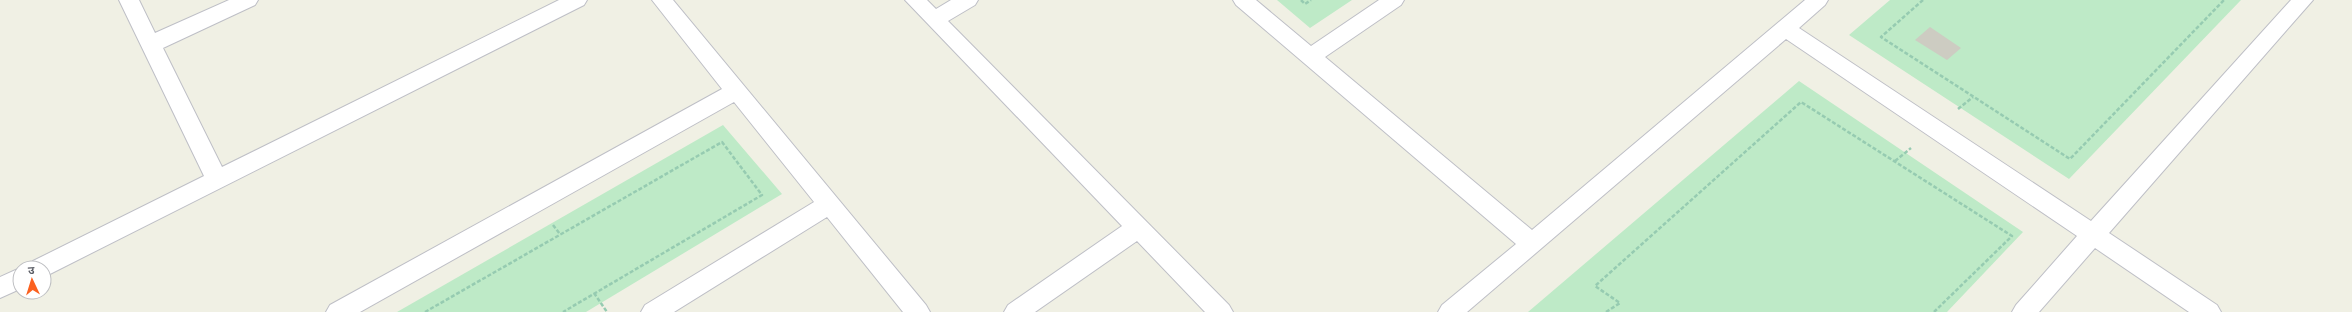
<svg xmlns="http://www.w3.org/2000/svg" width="2352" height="312" viewBox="0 0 2352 312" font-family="'DejaVu Sans','Noto Sans Devanagari',sans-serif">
<rect width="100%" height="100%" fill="#f0f0e4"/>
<path fill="#beeac7" d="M 1277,0 L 1352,0 L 1310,28 Z
M 1890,0 L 2241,0 L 2069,179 L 1849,35 Z
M 1799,81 L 2023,232 L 1947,312 L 1528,312 Z
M 723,125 L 782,194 L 586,312 L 397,312 Z"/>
<path fill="#cdccc2" d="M 1930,27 L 1961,48 L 1947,60 L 1915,40 Z"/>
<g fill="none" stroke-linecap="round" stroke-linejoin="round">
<defs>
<path id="street" d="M 119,0 L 139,0 L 155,33 L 229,0 L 258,0 L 255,5 L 163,48 L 222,167 L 559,0 L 587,0 L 584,5 L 44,277 L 44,268 L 29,268 L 33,261 L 204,176 Z
M 652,0 L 673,0 L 926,305 L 930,312 L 903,312 L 827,217 L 674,312 L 641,312 L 645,305 L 814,202 L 734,102 L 360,312 L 326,312 L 330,305 L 722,89 Z
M 905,0 L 927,0 L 936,9 L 951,0 L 978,0 L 975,5 L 948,21 L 1229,305 L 1233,312 L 1205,312 L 1137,241 L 1035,312 L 1004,312 L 1008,305 L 1122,226 Z
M 1233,0 L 1256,0 L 1311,46 L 1379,0 L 1404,0 L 1401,5 L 1325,57 L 1532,230 L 1805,0 L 1828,0 L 1825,5 L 1799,28 L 2091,221 L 2291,0 L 2313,0 L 2109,233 L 2217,305 L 2221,312 L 2189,312 L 2095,248 L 2039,312 L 2012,312 L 2016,305 L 2077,236 L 1786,39 L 1467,312 L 1438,312 L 1442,305 L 1516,244 L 1236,5 Z
M 20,268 L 20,289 L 0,298 L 0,277 Z"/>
</defs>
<use href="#street" stroke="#bebfc6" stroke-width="2"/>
<path stroke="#96cbb1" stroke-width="2.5" stroke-dasharray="4 2" stroke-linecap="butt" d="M 1301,0 L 1305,4 L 1311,0
M 1923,0 L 1881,37 L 2070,159 L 2224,0
M 1958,109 L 1973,97
M 1895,161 L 1911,148
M 553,225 L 560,234
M 594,293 L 607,312
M 425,312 L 722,142 L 762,195 L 563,312
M 1606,312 L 1620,303 L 1595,286 L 1801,102 L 2012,236 L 1934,312"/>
<use href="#street" fill="#fff" fill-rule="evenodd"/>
</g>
<g transform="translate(32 280) rotate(356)"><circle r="19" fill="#ffffff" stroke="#bebfc2"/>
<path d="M0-3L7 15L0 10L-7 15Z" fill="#fb611f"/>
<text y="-6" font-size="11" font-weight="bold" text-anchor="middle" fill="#5c5e66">उ</text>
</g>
</svg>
